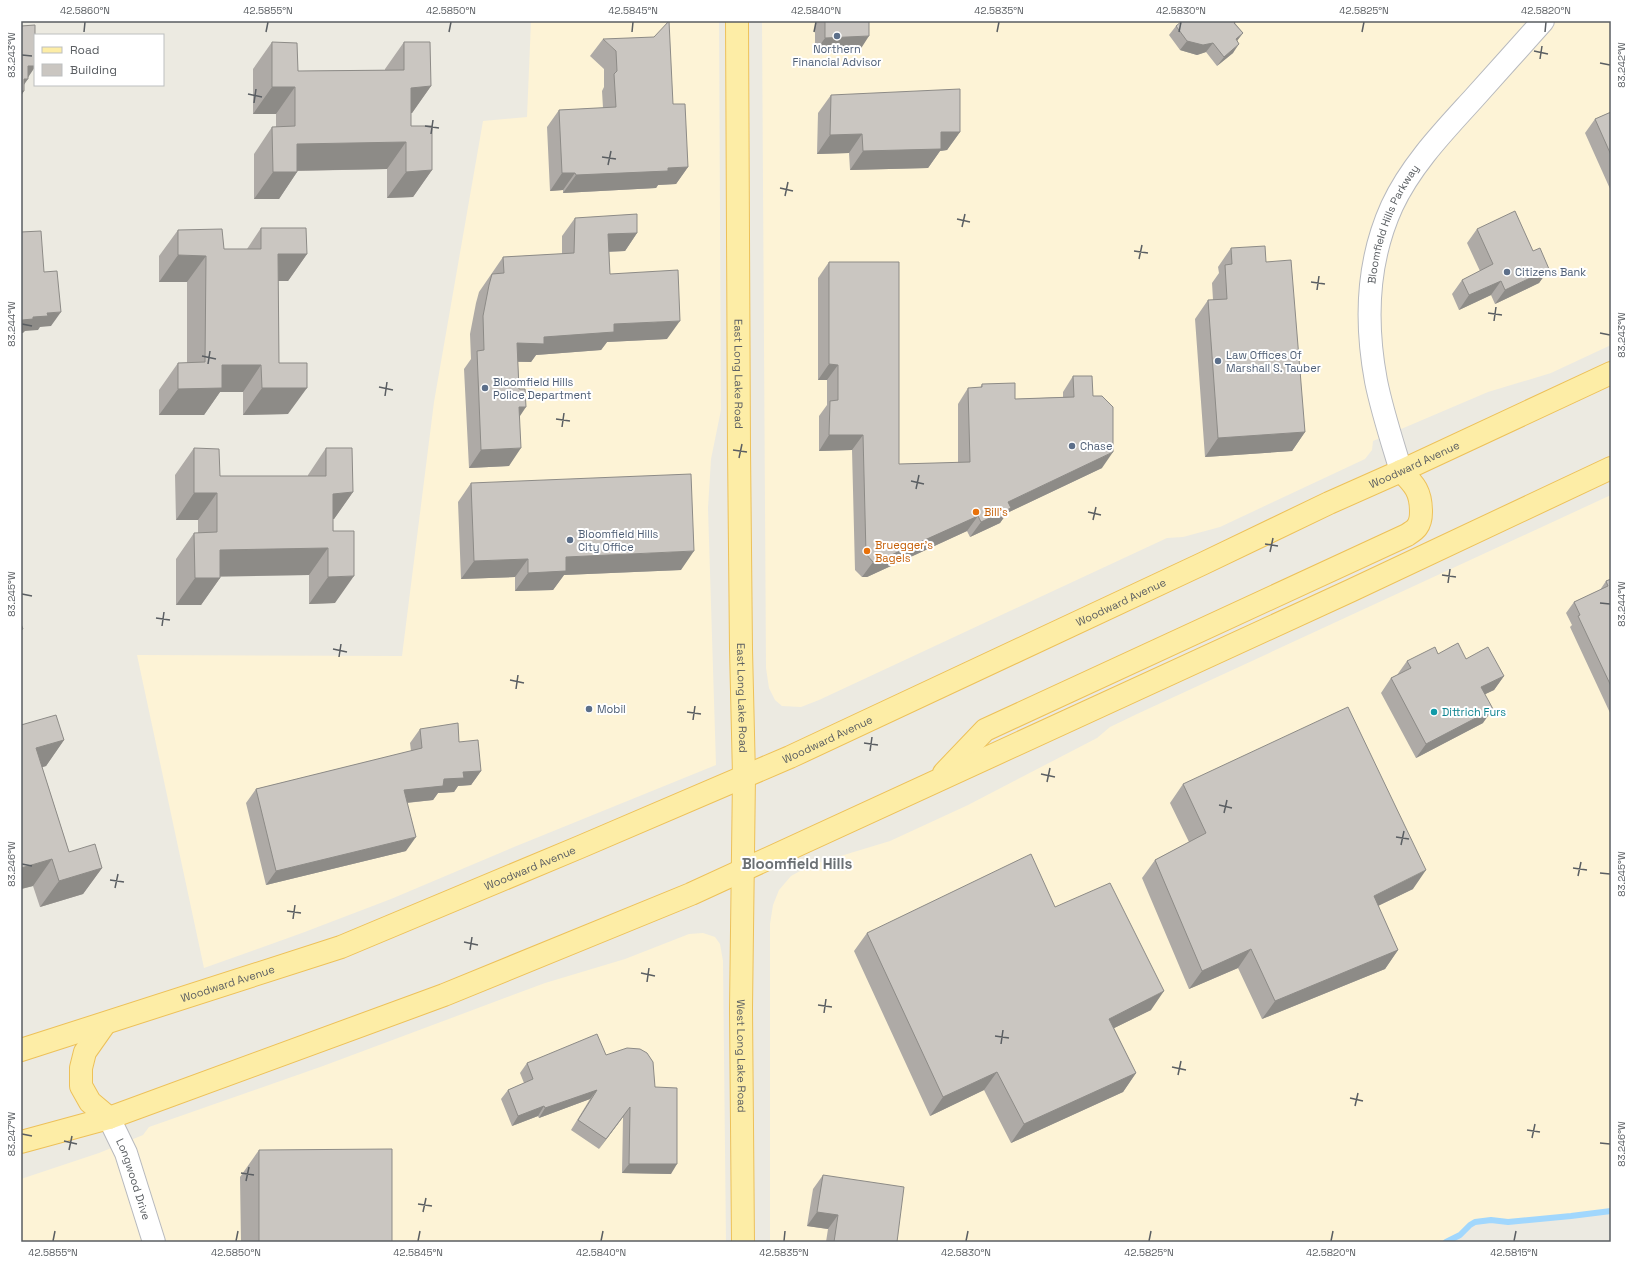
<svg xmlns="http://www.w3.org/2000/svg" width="1632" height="1263" viewBox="0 0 1632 1263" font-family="'Space Grotesk',sans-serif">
<rect width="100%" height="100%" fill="#eceae1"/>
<path fill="#fdf3d6" d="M 531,21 L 719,21 L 721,410 L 711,459 L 708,508 L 716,765 L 514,847 L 391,899 L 302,933 L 204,968 L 137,655 L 402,656 L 434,402 L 483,121 L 527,117 Z
M 762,21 L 1611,21 L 1611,345 L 1551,373 L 1488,392 L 1373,441 L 1372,450 L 1365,459 L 1220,527 L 1183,537 L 1167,538 L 819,700 L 801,707 L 782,706 L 775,700 L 769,688 L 766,668 Z
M 1611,495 L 1611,1211 L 1571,1216 L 1508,1222 L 1491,1220 L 1475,1222 L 1470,1225 L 1460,1235 L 1446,1242 L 770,1242 L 770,924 L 773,905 L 779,890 L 791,876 L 811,865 L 890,841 L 968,805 L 1097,738 L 1110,727 L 1137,714 Z
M 703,933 L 715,937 L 720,944 L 723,961 L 726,1242 L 21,1242 L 21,1179 L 99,1153 L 143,1135 L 149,1127 L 323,1066 L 545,983 L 625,959 L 689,934 Z"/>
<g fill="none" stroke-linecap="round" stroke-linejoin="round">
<path stroke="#a1d7fd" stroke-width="6" d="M 1446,1242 L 1460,1235 L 1470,1225 L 1475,1222 L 1491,1220 L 1508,1222 L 1571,1216 L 1611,1211"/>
<defs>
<g id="minor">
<path id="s1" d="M 1401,471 C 1392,441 1382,411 1376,381 C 1365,322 1367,261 1392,206 C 1411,165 1444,131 1474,98 C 1497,72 1520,47 1543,21"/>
<path id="s2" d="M 109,1118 L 126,1153 L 154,1242"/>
</g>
<g id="major">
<path id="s3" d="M 737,21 L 739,449 L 741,649 L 744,776 L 741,1008 L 743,1242"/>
<path d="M 944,773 L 985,730 L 1407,535 C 1410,533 1415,530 1417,527 C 1420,523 1421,517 1421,512 C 1421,492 1415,485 1401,471"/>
<path d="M 104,1025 L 85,1052 L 81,1068 L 81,1086 L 90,1102 L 109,1118"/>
<path id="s4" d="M 21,1050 L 341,947 L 580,847 L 790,757 L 1202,564 L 1329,503 L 1401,471 L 1611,373"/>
<path d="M 21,1142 L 109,1118 L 444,995 L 691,894 L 1350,591 L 1611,468"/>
</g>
</defs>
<use href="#minor" stroke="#b7b9be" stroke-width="24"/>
<use href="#major" stroke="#edc159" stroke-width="24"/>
<use href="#minor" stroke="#fff" stroke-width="22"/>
<use href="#major" stroke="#fdeda6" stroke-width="22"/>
</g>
<path fill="#aeaaa6" d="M 815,21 L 869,21 L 860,50 L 815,52 Z
M 1236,21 L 1235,23 L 1243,33 L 1237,41 L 1233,53 L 1217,66 L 1206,52 L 1197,55 L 1180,50 L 1169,35 L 1176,26 Z
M 603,39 L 673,104 L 688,167 L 676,184 L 658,185 L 656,188 L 563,193 L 563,190 L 550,191 L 547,127 L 559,110 L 603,108 L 602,91 L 604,87 L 604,69 L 590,56 Z
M 272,42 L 298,71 L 385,70 L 385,69 L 404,42 L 431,86 L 412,113 L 411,113 L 411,126 L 432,170 L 413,197 L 387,198 L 387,169 L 297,171 L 297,172 L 279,199 L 254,199 L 254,154 L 272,127 L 276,127 L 276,114 L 253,114 L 253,69 Z
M 831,95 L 960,132 L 947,150 L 940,151 L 928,168 L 850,170 L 849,153 L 817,154 L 818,113 Z
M 1611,112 L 1611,191 L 1585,133 L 1595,119 Z
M 575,218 L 637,233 L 625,251 L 609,252 L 610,274 L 667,339 L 607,342 L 601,350 L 536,355 L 531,362 L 518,362 L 520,416 L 509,466 L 469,468 L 464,369 L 471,359 L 470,334 L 476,303 L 479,292 L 503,257 L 562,254 L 562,236 Z
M 261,228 L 307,254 L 288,281 L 278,281 L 279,363 L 288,414 L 243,415 L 243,392 L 220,392 L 204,415 L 159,415 L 159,390 L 178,363 L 187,363 L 187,282 L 159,282 L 159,256 L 178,230 L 224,249 L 247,249 Z
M 1477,229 L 1533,251 L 1549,269 L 1539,283 L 1495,304 L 1491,295 L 1459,310 L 1452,294 L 1462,280 L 1480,271 L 1467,243 Z
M 1231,248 L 1266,262 L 1305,432 L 1292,451 L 1205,457 L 1195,319 L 1208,300 L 1213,300 L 1212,283 L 1219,273 L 1218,267 Z
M 829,262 L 899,464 L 958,463 L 958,404 L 968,388 L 980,388 L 982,384 L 1015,399 L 1063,397 L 1063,392 L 1073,376 L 1093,396 L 1102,468 L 1007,513 L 1000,523 L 970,537 L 967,531 L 867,577 L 862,577 L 855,570 L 852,450 L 819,451 L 819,416 L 827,405 L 827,380 L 818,380 L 818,278 Z
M 194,448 L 220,476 L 308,476 L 308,475 L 326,448 L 353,492 L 334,519 L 333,519 L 335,603 L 309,604 L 309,575 L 220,576 L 220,578 L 201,605 L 176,605 L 176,559 L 194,533 L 198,533 L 198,520 L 176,520 L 175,475 Z
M 471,483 L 681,570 L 564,575 L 553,590 L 515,591 L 515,577 L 461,579 L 458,502 Z
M 1611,579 L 1611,715 L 1570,627 L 1572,625 L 1566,613 L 1574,602 L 1600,590 L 1606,581 Z
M 1438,654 L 1466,659 L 1504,676 L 1494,690 L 1485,694 L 1483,723 L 1416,758 L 1381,693 L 1391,678 L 1397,675 L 1407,661 Z
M 21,725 L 64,740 L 46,766 L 42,767 L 69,852 L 102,868 L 83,894 L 40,907 L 33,886 L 21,889 Z
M 420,729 L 459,742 L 481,771 L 471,785 L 458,786 L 454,792 L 438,793 L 433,800 L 407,803 L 406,851 L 266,885 L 246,803 L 256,789 L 411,751 L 410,743 Z
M 1183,784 L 1413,889 L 1378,906 L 1398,950 L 1385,969 L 1262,1019 L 1238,968 L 1189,989 L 1142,878 L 1155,860 L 1189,842 L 1170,803 Z
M 1055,907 L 1151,1010 L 1114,1028 L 1136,1073 L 1123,1092 L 1011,1143 L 984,1090 L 930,1116 L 854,951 L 867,933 Z
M 606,1055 L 655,1087 L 671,1174 L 622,1173 L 623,1117 L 599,1149 L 571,1130 L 590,1099 L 539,1118 L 538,1116 L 512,1126 L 501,1099 L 508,1090 L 524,1083 L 520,1073 L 527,1063 Z
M 259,1150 L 392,1242 L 241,1242 L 240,1177 Z
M 823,1175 L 897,1242 L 826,1242 L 828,1229 L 807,1226 L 813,1189 Z"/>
<path fill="#8d8b87" d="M 1243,33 L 1236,42 L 1236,39 Z
M 869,36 L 860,50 L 815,52 L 825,38 Z
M 1187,41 L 1213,43 L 1206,52 L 1197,55 L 1180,50 Z
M 1239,44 L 1233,53 L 1217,66 L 1224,57 Z
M 28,66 L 35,66 L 35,67 L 27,79 L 28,79 L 21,89 Z
M 431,86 L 412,113 L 392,115 L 411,88 Z
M 272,87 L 295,87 L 276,114 L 253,114 Z
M 21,91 L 24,91 L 21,96 Z
M 941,132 L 960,132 L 947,150 L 940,151 L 928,168 L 850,170 L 863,151 Z
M 862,134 L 849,153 L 817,154 L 830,135 Z
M 406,142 L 387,169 L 279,171 L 297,144 Z
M 688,167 L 676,184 L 658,185 L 656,188 L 563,193 L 576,175 L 668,168 Z
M 432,170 L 413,197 L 387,198 L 406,172 Z
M 273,172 L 297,172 L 279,199 L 254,199 Z
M 562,173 L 575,173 L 563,190 L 550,191 Z
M 637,233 L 625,251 L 595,252 L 608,234 Z
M 278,254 L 307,254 L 288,281 L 259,281 Z
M 178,255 L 206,256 L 187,282 L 159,282 Z
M 1549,269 L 1539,283 L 1495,304 L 1505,290 Z
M 1501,281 L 1491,295 L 1459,310 L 1469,295 Z
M 61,312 L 51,326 L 40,327 L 38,330 L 25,331 L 23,333 L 21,333 L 21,321 L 22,320 L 33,317 L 47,313 Z
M 680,321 L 667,339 L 607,342 L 601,350 L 536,355 L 531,362 L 504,361 L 517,343 L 544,337 L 614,324 Z
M 829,364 L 838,365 L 827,380 L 818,380 Z
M 222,365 L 261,365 L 243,392 L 220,392 L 204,415 L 159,415 L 178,389 Z
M 262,388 L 307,388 L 288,414 L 243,415 Z
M 519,407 L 526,407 L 514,425 Z
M 1305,432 L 1292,451 L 1205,457 L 1218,438 Z
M 829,435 L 863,435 L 852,450 L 819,451 Z
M 521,448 L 509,466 L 469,468 L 481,450 Z
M 1113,452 L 1102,468 L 1007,513 L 1000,523 L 970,537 L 981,522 L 1008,502 Z
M 353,492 L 334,519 L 315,521 L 333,494 Z
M 194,493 L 217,493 L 198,520 L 176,520 Z
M 978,516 L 967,531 L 867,577 L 862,577 L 873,562 Z
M 328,548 L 309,575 L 201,577 L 220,550 Z
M 694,551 L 681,570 L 564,575 L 553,590 L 515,591 L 528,573 L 566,557 Z
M 528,559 L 515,577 L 461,579 L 474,561 Z
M 354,576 L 335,603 L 309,604 L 328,577 Z
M 195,578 L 220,578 L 201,605 L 176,605 Z
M 1504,676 L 1494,690 L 1471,701 L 1481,687 Z
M 1493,709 L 1483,723 L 1416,758 L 1426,744 Z
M 64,740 L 46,766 L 21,774 L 36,748 Z
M 481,771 L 471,785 L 458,786 L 454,792 L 438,793 L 433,800 L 394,804 L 404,790 L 463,772 Z
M 416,837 L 406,851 L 266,885 L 276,871 Z
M 52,859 L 33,886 L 21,889 L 21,868 Z
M 102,868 L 83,894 L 40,907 L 59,881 Z
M 1426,870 L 1413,889 L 1361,914 L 1374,896 Z
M 1251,949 L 1238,968 L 1189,989 L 1202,971 Z
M 1398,950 L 1385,969 L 1262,1019 L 1275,1001 Z
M 1164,991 L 1151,1010 L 1096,1037 L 1109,1019 Z
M 997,1072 L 984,1090 L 930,1116 L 943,1097 Z
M 1136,1073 L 1123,1092 L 1011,1143 L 1024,1124 Z
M 597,1090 L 590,1099 L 539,1118 L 545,1108 Z
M 544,1106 L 538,1116 L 512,1126 L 518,1116 Z
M 630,1107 L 623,1117 L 599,1149 L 606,1139 Z
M 629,1164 L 677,1164 L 671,1174 L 622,1173 Z
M 817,1212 L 838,1215 L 828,1229 L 807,1226 Z"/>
<path fill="#cac6c1" stroke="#8d8b87" d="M 669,21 L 673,104 L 685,104 L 688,167 L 668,168 L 668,171 L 576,175 L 575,173 L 562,173 L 559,110 L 616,107 L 614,74 L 617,71 L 616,51 L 603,39 L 654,37 Z
M 825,21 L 869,21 L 869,36 L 825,38 Z
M 1182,21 L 1236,21 L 1234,23 L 1243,33 L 1236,39 L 1239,44 L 1224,57 L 1213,43 L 1203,45 L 1187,41 L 1176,26 Z
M 35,25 L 35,66 L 28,66 L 28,79 L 24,79 L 24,91 L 21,91 L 21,26 Z
M 272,42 L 297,43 L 298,71 L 404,70 L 404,42 L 430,42 L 431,86 L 411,88 L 411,126 L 432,126 L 432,170 L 406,172 L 406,142 L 297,144 L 297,172 L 273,172 L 272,127 L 295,126 L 295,87 L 272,87 Z
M 960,89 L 960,132 L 941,132 L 941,149 L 863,151 L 862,134 L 830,135 L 831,95 Z
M 1611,112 L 1611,155 L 1595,119 Z
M 1515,211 L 1533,251 L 1540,248 L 1549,269 L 1505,290 L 1501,281 L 1469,295 L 1462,280 L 1493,264 L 1477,229 Z
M 637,214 L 637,233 L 608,234 L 610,274 L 678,270 L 680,321 L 614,324 L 614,332 L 544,337 L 544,344 L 517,343 L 519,389 L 525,389 L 526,407 L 519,407 L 521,448 L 481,450 L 477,351 L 484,350 L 483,316 L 489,285 L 492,274 L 504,273 L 503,257 L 574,253 L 575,218 Z
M 261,228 L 306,228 L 307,254 L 278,254 L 279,363 L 307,363 L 307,388 L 262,388 L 261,365 L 222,365 L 222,388 L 178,389 L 178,363 L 205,362 L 206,256 L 178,255 L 178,230 L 222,229 L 224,249 L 261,249 Z
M 41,231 L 44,272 L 57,271 L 61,312 L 47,313 L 48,316 L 33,317 L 33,319 L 22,320 L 22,322 L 21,322 L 21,232 Z
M 1265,246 L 1266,262 L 1291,260 L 1305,432 L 1218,438 L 1208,300 L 1227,299 L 1225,265 L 1232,264 L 1231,248 Z
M 829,262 L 899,262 L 899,464 L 970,462 L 968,388 L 982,387 L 982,384 L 1015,383 L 1015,399 L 1074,397 L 1073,376 L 1092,376 L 1093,396 L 1102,396 L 1113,407 L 1113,452 L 1008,502 L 1011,508 L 981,522 L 978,516 L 878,561 L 873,562 L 866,554 L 863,435 L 829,435 L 830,401 L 838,400 L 838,365 L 829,364 Z
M 194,448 L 219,449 L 220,476 L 326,476 L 326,448 L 352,448 L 353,492 L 333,494 L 333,531 L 354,531 L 354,576 L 328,577 L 328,548 L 220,550 L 220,578 L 195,578 L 194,533 L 217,532 L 217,493 L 194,493 Z
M 691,474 L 694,551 L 566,557 L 566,571 L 528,573 L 528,559 L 474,561 L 471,483 Z
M 1611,579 L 1611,686 L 1578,616 L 1580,615 L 1574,602 L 1608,586 L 1606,581 Z
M 21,624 L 23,629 L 21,630 Z
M 1458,643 L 1466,659 L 1488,647 L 1504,676 L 1481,687 L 1493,709 L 1426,744 L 1391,678 L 1411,668 L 1407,661 L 1435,647 L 1438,654 Z
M 1348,707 L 1426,870 L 1374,896 L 1398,950 L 1275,1001 L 1251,949 L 1202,971 L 1155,860 L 1206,833 L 1183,784 Z
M 56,715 L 64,740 L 36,748 L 69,852 L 95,844 L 102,868 L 59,881 L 52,859 L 21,868 L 21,725 Z
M 458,723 L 459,742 L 478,740 L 481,771 L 463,772 L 464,778 L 444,779 L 443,786 L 404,790 L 416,837 L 276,871 L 256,789 L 422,748 L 420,729 Z
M 1031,854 L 1055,907 L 1110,883 L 1164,991 L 1109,1019 L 1136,1073 L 1024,1124 L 997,1072 L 943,1097 L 867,933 Z
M 597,1034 L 606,1055 L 627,1048 L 640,1049 L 647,1053 L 653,1062 L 655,1087 L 677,1088 L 677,1164 L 629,1164 L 630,1107 L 606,1139 L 578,1120 L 597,1090 L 545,1108 L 544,1106 L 518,1116 L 508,1090 L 533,1079 L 527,1063 Z
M 392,1149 L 392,1242 L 259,1242 L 259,1150 Z
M 823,1175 L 904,1187 L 897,1242 L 834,1242 L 838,1215 L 817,1212 Z"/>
<path fill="none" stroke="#5a5e62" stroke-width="1.5" d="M 84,32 L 85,22M 266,32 L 268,22M 449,32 L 451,22M 632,32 L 633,22M 814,32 L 816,22M 997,32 L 999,22M 1179,32 L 1181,22M 1362,32 L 1364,22M 1545,32 L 1546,22M 1534,51 L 1548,54M 22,55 L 32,56M 1540,59 L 1542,46M 1600,63 L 1610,65M 248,94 L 262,97M 254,103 L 256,89M 425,126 L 439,128M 431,134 L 433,120M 602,157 L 616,159M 608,165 L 611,151M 780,188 L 793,191M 785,196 L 788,182M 957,219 L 970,222M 962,227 L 965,214M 1134,251 L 1148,253M 1139,259 L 1142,245M 1311,282 L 1325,284M 1317,290 L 1319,276M 1488,313 L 1502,315M 1494,321 L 1496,307M 22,324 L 32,326M 1600,333 L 1610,335M 202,356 L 216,359M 208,364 L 210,351M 379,387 L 393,390M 385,396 L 387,382M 556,419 L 570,421M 562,427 L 564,413M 733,450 L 747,452M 739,458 L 742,444M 911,481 L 924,484M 916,489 L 919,475M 1088,512 L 1101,515M 1093,520 L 1096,507M 1265,544 L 1278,546M 1270,552 L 1273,538M 1442,575 L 1456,577M 1448,583 L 1450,569M 22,594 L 32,596M 1600,603 L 1610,604M 156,618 L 170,620M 162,626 L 164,612M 333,649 L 347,652M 339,657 L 341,644M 510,680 L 524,683M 516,689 L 518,675M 687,712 L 701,714M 693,720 L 695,706M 864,743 L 878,745M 870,751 L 872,737M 1041,774 L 1055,777M 1047,782 L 1050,768M 1219,805 L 1232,808M 1224,813 L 1227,800M 1396,837 L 1409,839M 1401,845 L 1404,831M 22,864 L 32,866M 1573,868 L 1587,870M 1600,873 L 1610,874M 1578,876 L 1581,862M 110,880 L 124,882M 115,888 L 118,874M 287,911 L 301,913M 293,919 L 295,905M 464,942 L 478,945M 470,950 L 472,937M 641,973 L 655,976M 647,982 L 649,968M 818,1005 L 832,1007M 824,1013 L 826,999M 995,1036 L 1009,1038M 1001,1044 L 1003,1030M 1172,1067 L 1186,1070M 1178,1075 L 1181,1061M 1350,1098 L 1363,1101M 1355,1106 L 1358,1093M 1527,1130 L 1540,1132M 22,1134 L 32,1136M 1532,1138 L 1535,1124M 64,1141 L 77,1144M 1600,1143 L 1610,1144M 69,1150 L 72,1136M 241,1173 L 254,1175M 246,1181 L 249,1167M 418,1204 L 432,1206M 423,1212 L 426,1198M 53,1241 L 55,1231M 236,1241 L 238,1231M 418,1241 L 420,1231M 601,1241 L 603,1231M 784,1241 L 785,1231M 966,1241 L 968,1231M 1149,1241 L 1151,1231M 1331,1241 L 1333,1231M 1514,1241 L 1516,1231"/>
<g fill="#5c6f8a" stroke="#fff" stroke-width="1.5">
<circle cx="837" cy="36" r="4"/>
<circle cx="1507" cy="272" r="4"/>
<circle cx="1218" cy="361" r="4"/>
<circle cx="485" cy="388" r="4"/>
<circle cx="1072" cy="446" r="4"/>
<circle cx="570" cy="540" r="4"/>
<circle cx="589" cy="709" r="4"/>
</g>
<g fill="#e8710a" stroke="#fff" stroke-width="1.5">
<circle cx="976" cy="512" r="4"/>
<circle cx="867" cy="551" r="4"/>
</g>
<circle fill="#0f9aa8" stroke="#fff" stroke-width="1.5" cx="1434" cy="712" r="4"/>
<g text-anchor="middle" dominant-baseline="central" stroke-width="4" stroke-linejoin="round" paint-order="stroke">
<g font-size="11" fill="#4e5e75" stroke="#fff" text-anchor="start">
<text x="837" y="49" text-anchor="middle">Northern<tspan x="837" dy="13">Financial Advisor</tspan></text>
<text x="1515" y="272">Citizens Bank</text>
<text x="1226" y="355">Law Offices Of<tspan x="1226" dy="13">Marshall S. Tauber</tspan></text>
<text x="493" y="382">Bloomfield Hills<tspan x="493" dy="13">Police Department</tspan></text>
<text x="1080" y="446">Chase</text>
<text x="578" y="534">Bloomfield Hills<tspan x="578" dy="13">City Office</tspan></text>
<text x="597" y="709">Mobil</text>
</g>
<g font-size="11" fill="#5a5e62" stroke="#fff">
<text stroke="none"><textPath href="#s1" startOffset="255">Bloomfield Hills Parkway</textPath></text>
<text stroke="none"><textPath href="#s3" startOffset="353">East Long Lake Road</textPath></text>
<text stroke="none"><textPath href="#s4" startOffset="1513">Woodward Avenue</textPath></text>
<text stroke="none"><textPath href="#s4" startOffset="1189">Woodward Avenue</textPath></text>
<text stroke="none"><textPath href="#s3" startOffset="677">East Long Lake Road</textPath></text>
<text stroke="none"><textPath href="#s4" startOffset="865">Woodward Avenue</textPath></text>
<text stroke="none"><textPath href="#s4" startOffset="541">Woodward Avenue</textPath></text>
<text stroke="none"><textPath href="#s4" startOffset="217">Woodward Avenue</textPath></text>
<text stroke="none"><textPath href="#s3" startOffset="1035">West Long Lake Road</textPath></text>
<text stroke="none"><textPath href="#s2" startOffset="66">Longwood Drive</textPath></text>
</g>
<g font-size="11" fill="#c56008" stroke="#fff" text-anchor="start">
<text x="984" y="512">Bill's</text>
<text x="875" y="545">Bruegger's<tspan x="875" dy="13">Bagels</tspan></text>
</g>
<g font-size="11" fill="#0d838f" stroke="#fff" text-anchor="start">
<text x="1442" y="712">Dittrich Furs</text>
</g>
<g font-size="15" font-weight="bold" fill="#6b7074" stroke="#fff">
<text x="797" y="863">Bloomfield Hills</text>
</g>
</g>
<rect width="1632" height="1263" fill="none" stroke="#ffffff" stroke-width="44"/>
<rect x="34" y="34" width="130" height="52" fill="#ffffff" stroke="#bdbfc0"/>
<rect x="42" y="47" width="20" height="6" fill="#fdeda6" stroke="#bdbfc0"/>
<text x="70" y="54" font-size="12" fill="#5a5e62">Road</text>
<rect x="42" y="64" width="20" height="12" fill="#cac6c1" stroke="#bdbfc0"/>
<text x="70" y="74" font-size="12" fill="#5a5e62">Building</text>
<rect x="22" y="22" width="1588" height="1219" fill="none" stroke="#5a5e62" stroke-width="1.5"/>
<g font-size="10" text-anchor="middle" fill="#5a5e62">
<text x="85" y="14">42.5860°N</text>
<text x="268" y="14">42.5855°N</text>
<text x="451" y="14">42.5850°N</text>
<text x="633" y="14">42.5845°N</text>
<text x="816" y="14">42.5840°N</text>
<text x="999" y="14">42.5835°N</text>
<text x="1181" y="14">42.5830°N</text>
<text x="1364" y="14">42.5825°N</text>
<text x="1546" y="14">42.5820°N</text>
<text transform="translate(11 55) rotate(-90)" y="4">83.243°W</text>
<text transform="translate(1621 65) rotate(-90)" y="4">83.242°W</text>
<text transform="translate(11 324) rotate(-90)" y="4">83.244°W</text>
<text transform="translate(1621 335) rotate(-90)" y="4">83.243°W</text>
<text transform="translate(11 594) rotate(-90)" y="4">83.245°W</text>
<text transform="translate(1621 604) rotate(-90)" y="4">83.244°W</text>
<text transform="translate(11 864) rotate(-90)" y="4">83.246°W</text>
<text transform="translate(1621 874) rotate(-90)" y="4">83.245°W</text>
<text transform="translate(11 1134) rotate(-90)" y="4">83.247°W</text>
<text transform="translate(1621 1144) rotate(-90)" y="4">83.246°W</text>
<text x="53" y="1256">42.5855°N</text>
<text x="236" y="1256">42.5850°N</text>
<text x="418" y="1256">42.5845°N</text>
<text x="601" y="1256">42.5840°N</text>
<text x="784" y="1256">42.5835°N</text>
<text x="966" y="1256">42.5830°N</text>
<text x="1149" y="1256">42.5825°N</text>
<text x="1331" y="1256">42.5820°N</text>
<text x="1514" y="1256">42.5815°N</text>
</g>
</svg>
